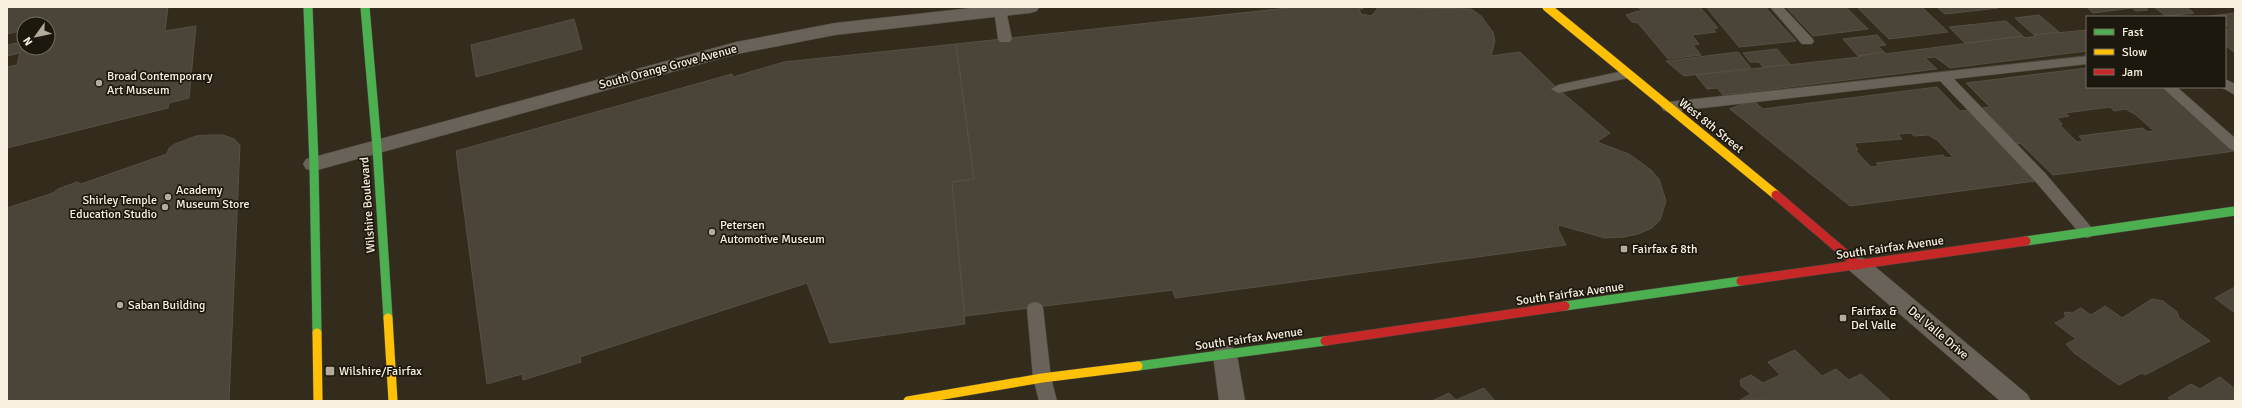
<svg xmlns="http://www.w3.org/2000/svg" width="2242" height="408" viewBox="0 0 2242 408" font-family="Signika,sans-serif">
<rect width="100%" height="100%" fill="#332c1d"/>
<path fill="#4b4439" stroke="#565043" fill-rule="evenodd" d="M 7,7 L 168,7 L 165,31 L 196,26 L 189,98 L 169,103 L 168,108 L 7,148 L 7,67 L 17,65 L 24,37 L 24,48 L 48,48 L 48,24 L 24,24 L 24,30 L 7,34 Z
M 1296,7 L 1362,7 L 1363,9 L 1359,9 L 1361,14 L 1371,16 L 1379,7 L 1471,9 L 1481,16 L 1493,32 L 1495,41 L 1491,56 L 1520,52 L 1558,89 L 1610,133 L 1597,142 L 1629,154 L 1651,170 L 1659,179 L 1666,201 L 1660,220 L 1652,228 L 1638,234 L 1624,237 L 1605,238 L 1559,225 L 1558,229 L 1566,245 L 1175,298 L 1173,290 L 965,316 L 952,182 L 974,179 L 956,44 Z
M 1638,7 L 1700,7 L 1718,28 L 1713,29 L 1716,32 L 1692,35 L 1699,44 L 1693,45 L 1701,55 L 1668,59 L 1638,23 L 1632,22 L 1626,15 L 1638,11 L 1643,13 Z
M 1706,7 L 1765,7 L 1796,41 L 1739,47 Z
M 1786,7 L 1846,7 L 1868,29 L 1813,36 Z
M 1857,7 L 1922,7 L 1948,32 L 1889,39 Z
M 1937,7 L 1997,7 L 1998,8 L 1945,14 Z
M 2087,7 L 2145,7 L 2148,10 L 2136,11 L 2132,8 L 2093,13 Z
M 2154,7 L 2186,7 L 2194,13 L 2166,16 Z
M 2235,13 L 2235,53 L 2225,45 L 2225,29 L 2231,29 L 2225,24 L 2225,17 L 2201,17 Z
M 2039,15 L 2059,32 L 2034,35 L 2015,18 Z
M 574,19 L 582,49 L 476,77 L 471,45 Z
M 2006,21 L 2023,36 L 1965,43 L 1949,27 Z
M 2087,30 L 2087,51 L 1950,68 L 1935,57 L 1925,58 L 1937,69 L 1723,95 L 1717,88 L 1707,89 L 1696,75 L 1860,57 L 1858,56 L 1884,52 L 1885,54 L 2023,36 L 2025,38 L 2036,36 L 2034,35 Z
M 1877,35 L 1886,45 L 1878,46 L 1884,52 L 1858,56 L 1843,39 Z
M 23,42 L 20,53 L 7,56 L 7,45 Z
M 956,44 L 974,179 L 952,182 L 965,324 L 830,343 L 807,283 L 580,357 L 581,362 L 523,380 L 522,374 L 487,384 L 456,151 L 732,74 L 733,77 L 784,62 Z
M 1777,49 L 1790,64 L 1763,67 L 1759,62 L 1750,62 L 1743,53 Z
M 1738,52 L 1751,68 L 1684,76 L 1666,61 Z
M 2087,68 L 2087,87 L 2165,87 L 2235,151 L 2053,175 L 2020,143 L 2017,144 L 1982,108 L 1990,107 L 1966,83 ZM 2110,107 L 2114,111 L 2126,109 L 2136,115 L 2154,131 L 2147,132 L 2143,128 L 2079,136 L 2083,141 L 2077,142 L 2060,125 L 2062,124 L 2057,118 L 2069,116 L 2065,113 Z
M 1937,87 L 1960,111 L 1970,110 L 2005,146 L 2001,146 L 2035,181 L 1850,206 L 1730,109 L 1752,100 L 1763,109 ZM 1911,133 L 1914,136 L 1928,135 L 1937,140 L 1953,157 L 1946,158 L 1943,155 L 1876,163 L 1879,166 L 1871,167 L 1855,150 L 1858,150 L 1854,143 L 1902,139 L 1898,134 Z
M 209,135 L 223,135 L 234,139 L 240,145 L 229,401 L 7,401 L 7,208 L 53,193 L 58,189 L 77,182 L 81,184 L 167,154 L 169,148 L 175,144 L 196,136 Z
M 2235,287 L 2235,313 L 2215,298 Z
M 2152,299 L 2163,301 L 2177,312 L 2179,318 L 2210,341 L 2145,375 L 2142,373 L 2119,385 L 2074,353 L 2066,344 L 2076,339 L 2055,323 L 2066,317 L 2064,313 L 2066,312 L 2072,313 L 2081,308 L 2091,315 L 2105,306 L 2122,318 Z
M 1795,350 L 1822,376 L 1836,369 L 1849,380 L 1861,374 L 1891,401 L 1884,399 L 1879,401 L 1740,400 L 1751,394 L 1741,386 L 1740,380 L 1751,375 L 1763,383 L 1780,375 L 1768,362 Z
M 2220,377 L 2235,389 L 2235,401 L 2172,401 L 2168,398 L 2191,384 L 2200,389 Z
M 1484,388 L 1495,401 L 1432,401 L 1449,393 L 1456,400 Z"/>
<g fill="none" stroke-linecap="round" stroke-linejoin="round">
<defs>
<path id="lane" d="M 997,7 L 1004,7 L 1006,10 L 1012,39 L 1010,42 L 1000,42 L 998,39 L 994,10 Z
M 1770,7 L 1783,7 L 1812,38 L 1814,41 L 1812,44 L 1802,44 Z
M 2087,56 L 2087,64 L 1954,79 L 2045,173 L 2092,228 L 2095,232 L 2092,236 L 2087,238 L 2082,236 L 2035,181 L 1940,81 L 1668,112 L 1663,110 L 1661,107 L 1663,104 L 1668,102 Z
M 1628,70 L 1635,74 L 1633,77 L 1558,93 L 1551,89 L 1558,85 Z
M 2225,79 L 2235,84 L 2235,95 L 2221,87 L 2225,87 Z
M 2162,87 L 2177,87 L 2235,138 L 2235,151 L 2230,149 Z
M 1035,302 L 1041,304 L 1043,308 L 1051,378 L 1057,401 L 1039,401 L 1033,378 L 1027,308 L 1029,304 Z"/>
<path id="street" d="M 980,7 L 1039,7 L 1037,11 L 1030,13 L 835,35 L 737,54 L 314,171 L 306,169 L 303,164 L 306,159 L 314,157 L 736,42 L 835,23 Z
M 1858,256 L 1866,259 L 2027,394 L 2031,401 L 2000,401 L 1850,271 L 1846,265 L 1850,259 Z
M 1225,345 L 1234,348 L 1237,355 L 1245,401 L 1219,401 L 1213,355 L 1216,348 Z"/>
<path id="fast" d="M 308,7 L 314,164 L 317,333
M 365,7 L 377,147 L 388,318
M 2026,241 L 2235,211
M 1565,306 L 1741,281
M 1138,366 L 1325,341"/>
<path id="slow" d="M 1547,7 L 1776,195
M 388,318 L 393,401
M 317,333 L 318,401
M 908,401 L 1042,378 L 1138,366"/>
<path id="jam" d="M 1776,195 L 1858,265
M 1741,281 L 2026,241
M 1325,341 L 1565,306"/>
</defs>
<use href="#lane" stroke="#4e483c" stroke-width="1"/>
<use href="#street" stroke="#4e483c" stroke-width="1"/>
<use href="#fast" stroke="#4e483c" stroke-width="10"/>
<use href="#slow" stroke="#4e483c" stroke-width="10"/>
<use href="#jam" stroke="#4e483c" stroke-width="10"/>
<use href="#lane" fill="#686258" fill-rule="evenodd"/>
<use href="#street" fill="#686258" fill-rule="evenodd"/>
<use href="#fast" stroke="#4caf50" stroke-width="9"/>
<use href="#slow" stroke="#ffc107" stroke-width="9"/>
<use href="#jam" stroke="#c62828" stroke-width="9"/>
</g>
<g fill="#b3ac9d" stroke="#1d180d" stroke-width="1.5">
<circle cx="99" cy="83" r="4"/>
<circle cx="168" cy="197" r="4"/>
<circle cx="165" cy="207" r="4"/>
<circle cx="712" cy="232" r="4"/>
<rect x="1620" y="245" width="8" height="8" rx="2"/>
<circle cx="120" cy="305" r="4"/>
<rect x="1839" y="314" width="8" height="8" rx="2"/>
<rect x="325" y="366" width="10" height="10" rx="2"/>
</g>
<g text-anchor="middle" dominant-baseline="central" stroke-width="3.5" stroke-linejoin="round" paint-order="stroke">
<g font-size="12" fill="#f8f1e2" stroke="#1d180d">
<text transform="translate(668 67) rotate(-15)">South Orange Grove Avenue</text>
<text transform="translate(1711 126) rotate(39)">West 8th Street</text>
<text transform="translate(368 205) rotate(-94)">Wilshire Boulevard</text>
<text transform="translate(1890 248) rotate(-8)">South Fairfax Avenue</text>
<text transform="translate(1570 294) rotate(-8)">South Fairfax Avenue</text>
<text transform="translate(1938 333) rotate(40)">Del Valle Drive</text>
<text transform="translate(1249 339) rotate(-8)">South Fairfax Avenue</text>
</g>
<g font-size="12" fill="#f8f1e2" stroke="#1d180d" text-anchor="start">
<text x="107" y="76">Broad Contemporary<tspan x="107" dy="14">Art Museum</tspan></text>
<text x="176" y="190">Academy<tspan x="176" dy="14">Museum Store</tspan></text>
<text x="157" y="200" text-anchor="end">Shirley Temple<tspan x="157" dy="14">Education Studio</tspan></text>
<text x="720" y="225">Petersen<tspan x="720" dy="14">Automotive Museum</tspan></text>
<text x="1632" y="249">Fairfax &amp; 8th</text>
<text x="128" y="305">Saban Building</text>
<text x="1851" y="311">Fairfax &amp;<tspan x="1851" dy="14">Del Valle</tspan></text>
<text x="339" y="371">Wilshire/Fairfax</text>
</g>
</g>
<rect width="2242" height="408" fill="none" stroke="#f8f1e2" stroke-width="16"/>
<rect x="2086" y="16" width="140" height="72" fill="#1d180d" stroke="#756f62"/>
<rect x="2094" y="29" width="20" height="6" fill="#4caf50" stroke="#756f62"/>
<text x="2122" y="36" font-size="12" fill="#f8f1e2">Fast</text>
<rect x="2094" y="49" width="20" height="6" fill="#ffc107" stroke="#756f62"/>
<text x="2122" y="56" font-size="12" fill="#f8f1e2">Slow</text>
<rect x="2094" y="69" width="20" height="6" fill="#c62828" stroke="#756f62"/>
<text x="2122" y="76" font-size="12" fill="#f8f1e2">Jam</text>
<g transform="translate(36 36) rotate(237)"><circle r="19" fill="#1d180d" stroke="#756f62"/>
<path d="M0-3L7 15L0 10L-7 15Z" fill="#b3ac9d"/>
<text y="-6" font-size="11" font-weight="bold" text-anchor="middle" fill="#f8f1e2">N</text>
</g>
</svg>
